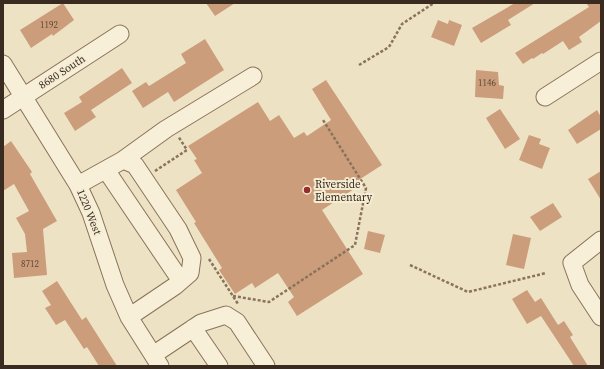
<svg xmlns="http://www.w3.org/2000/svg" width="604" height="369" viewBox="0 0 604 369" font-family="'Source Serif 4',serif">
<rect width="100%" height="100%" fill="#eee2c5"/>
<path fill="#cb9d7b" d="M 63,3 L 74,20 L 53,36 L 52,34 L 31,48 L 20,30 Z
M 206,3 L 235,3 L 215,16 Z
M 515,3 L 535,3 L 508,20 L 511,25 L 481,43 L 472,28 Z
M 586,3 L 601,3 L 601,21 L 579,37 L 582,42 L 569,50 L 563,41 L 543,54 L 542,53 L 533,59 L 532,58 L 523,64 L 515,53 L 589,7 Z
M 438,20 L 448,24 L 449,20 L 462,25 L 454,46 L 431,37 Z
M 205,39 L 224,70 L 174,102 L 168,92 L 143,108 L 132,91 L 146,82 L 149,86 L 186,63 L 181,54 Z
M 122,68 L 132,83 L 91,110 L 96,117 L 75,131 L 64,113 L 82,102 L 79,97 Z
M 476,70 L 498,72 L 499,85 L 504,86 L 503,99 L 475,97 Z
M 326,80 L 382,165 L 354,183 L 357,187 L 322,210 L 363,274 L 297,316 L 288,302 L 294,297 L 278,273 L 255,288 L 252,283 L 235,294 L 219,270 L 222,268 L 194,223 L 196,222 L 176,190 L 202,173 L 194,160 L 197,159 L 188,146 L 258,102 L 270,121 L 279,115 L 294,138 L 304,132 L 307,136 L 331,120 L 312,89 Z
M 500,109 L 520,139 L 505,149 L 486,118 Z
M 597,110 L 601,117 L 601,129 L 577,144 L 568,130 Z
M 529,135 L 541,139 L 539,144 L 550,148 L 542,169 L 519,160 Z
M 11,141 L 32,172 L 30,174 L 57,221 L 43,229 L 47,275 L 14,278 L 12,253 L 27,252 L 25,234 L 16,218 L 29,211 L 14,184 L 3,191 L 3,147 Z
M 601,171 L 601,200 L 588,179 Z
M 553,203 L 562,217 L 540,231 L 530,217 Z
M 368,231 L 385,235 L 380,253 L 364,249 Z
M 513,234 L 531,238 L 524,269 L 506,265 Z
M 57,281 L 82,320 L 86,317 L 117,366 L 99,366 L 87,347 L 84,349 L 65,320 L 56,325 L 45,308 L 51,305 L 42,291 Z
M 527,290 L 535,302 L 541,298 L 558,325 L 564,321 L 573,335 L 570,337 L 588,366 L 574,366 L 541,316 L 527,324 L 512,299 Z"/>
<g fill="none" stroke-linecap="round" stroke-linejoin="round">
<defs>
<path id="minor" d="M 3,64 L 78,185 L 91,213 L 115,285 L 129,317 L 160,366
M 545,97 L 601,61
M 3,110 L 120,34
M 123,160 L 166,129 L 253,76
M 106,170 L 181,281
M 78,185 L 123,160 L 135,165 L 178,229 L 192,258 L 190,273 L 175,286 L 129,317
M 601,240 L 572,263 L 580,285 L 601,317
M 193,328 L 219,366
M 153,355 L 201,323 L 226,315 L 237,322 L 266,366"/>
</defs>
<use href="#minor" stroke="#89735b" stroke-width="19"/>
<path stroke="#89735b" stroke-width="2.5" stroke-dasharray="3 2" stroke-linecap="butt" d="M 359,65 L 389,47 L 402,24 L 434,3
M 155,171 L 187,150 L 178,136
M 209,259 L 238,304
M 410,265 L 468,292 L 546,273
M 233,296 L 269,302 L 355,245 L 366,188 L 323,120"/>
<use href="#minor" stroke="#f8efd8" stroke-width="17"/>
</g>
<circle fill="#972c2c" stroke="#f5ecd4" stroke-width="1.5" cx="307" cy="190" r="4"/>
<g text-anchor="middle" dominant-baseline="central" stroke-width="4" stroke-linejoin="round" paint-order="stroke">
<g font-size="9" fill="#5e4836">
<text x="49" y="25">1192</text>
<text x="487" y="83">1146</text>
<text x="30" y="264">8712</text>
</g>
<g font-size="11" fill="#392b1f" stroke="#f5ecd4">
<text transform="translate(62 72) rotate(-33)">8680 South</text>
<text transform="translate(89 212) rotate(68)">1220 West</text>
</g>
<g font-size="11" fill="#392b1f" stroke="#f5ecd4" text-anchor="start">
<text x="315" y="184">Riverside<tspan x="315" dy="13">Elementary</tspan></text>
</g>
</g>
<rect width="604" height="369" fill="none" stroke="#392b1f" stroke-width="8"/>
</svg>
